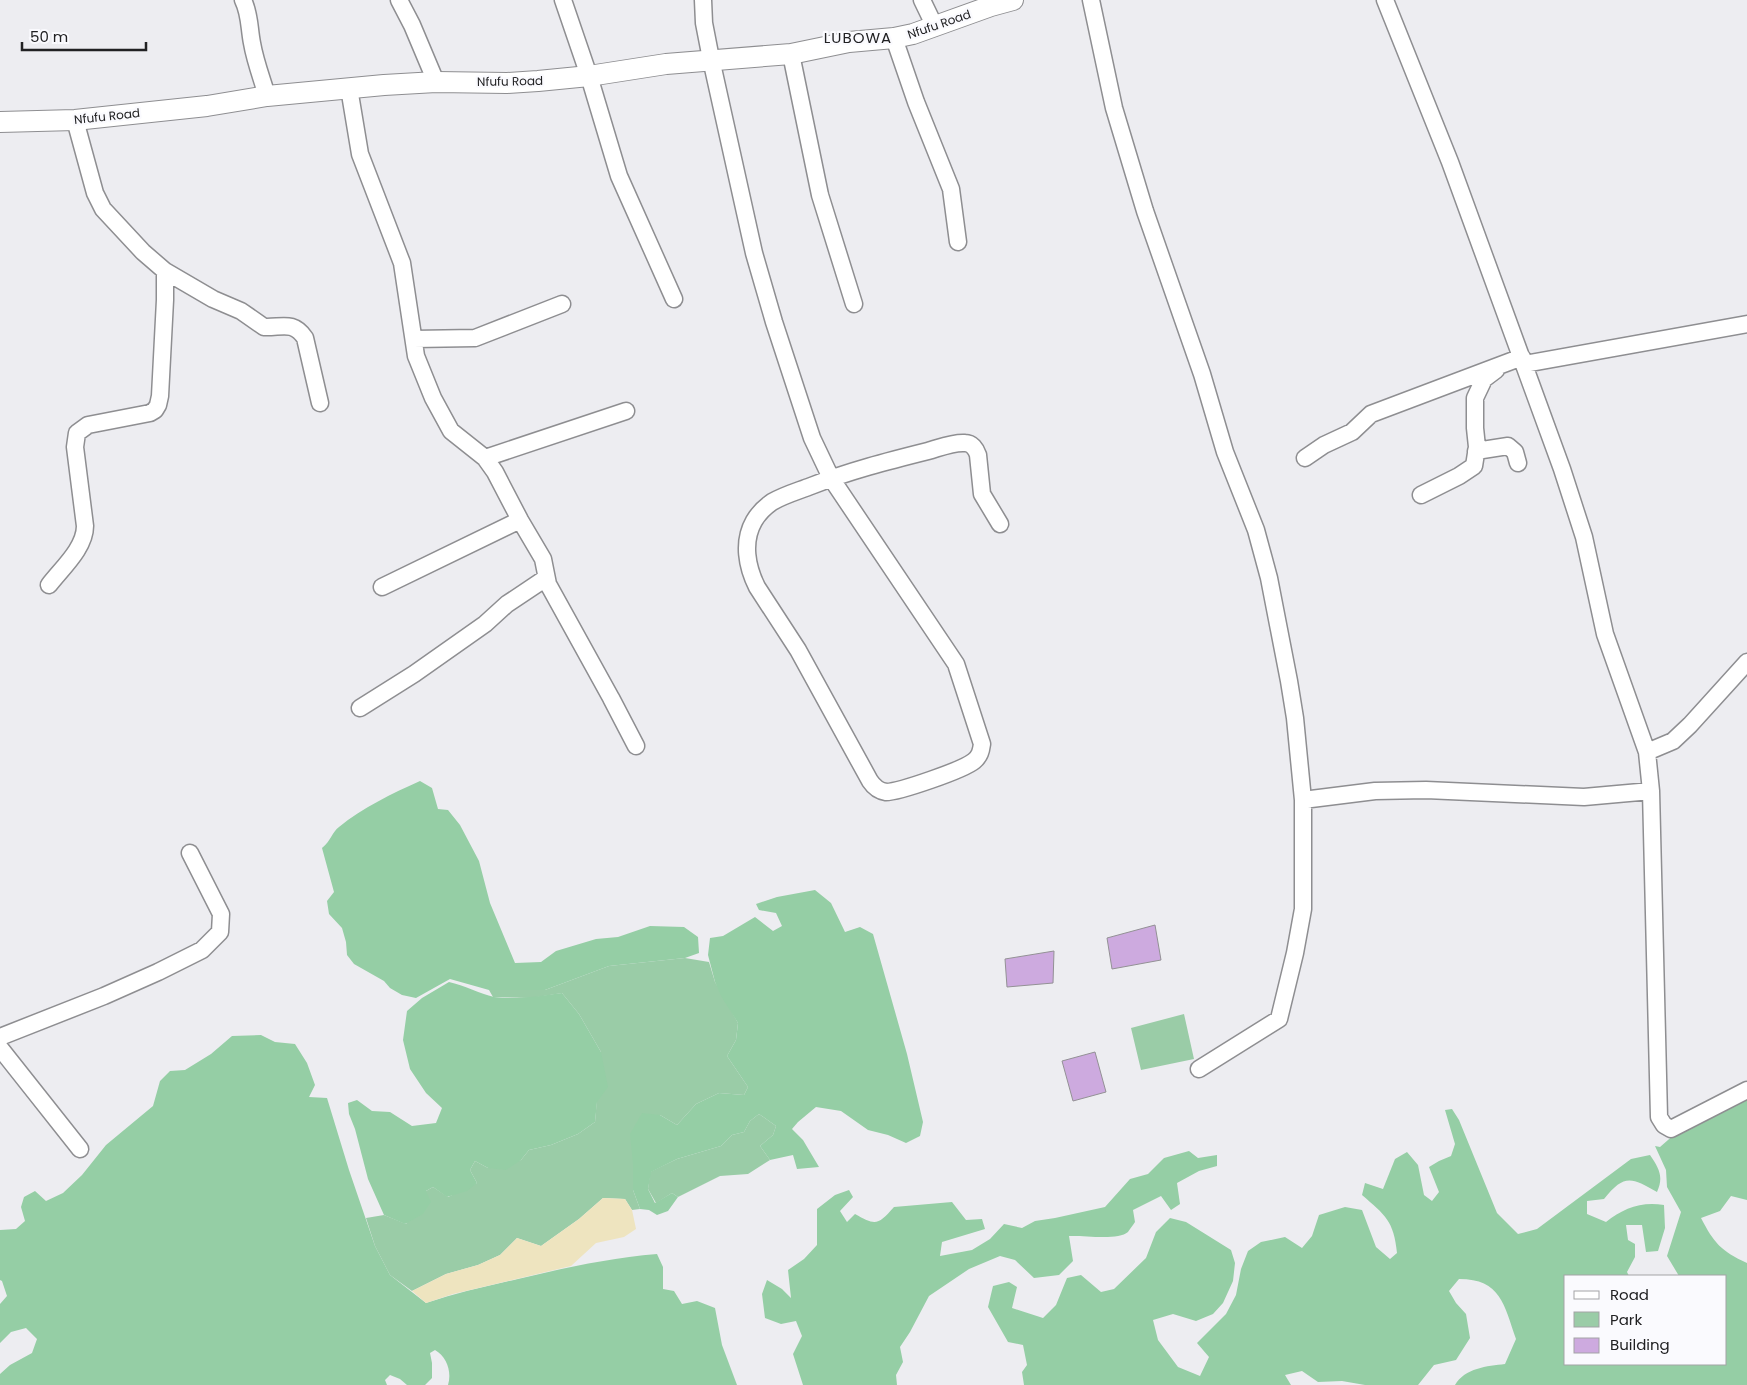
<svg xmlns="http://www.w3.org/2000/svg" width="1747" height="1385" viewBox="0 0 1747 1385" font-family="Poppins,sans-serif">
<rect width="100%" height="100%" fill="#ededf1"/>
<path fill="#9acca7" d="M 685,958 L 709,962 L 715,982 L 738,1023 L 736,1040 L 727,1056 L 748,1087 L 744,1095 L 719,1093 L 696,1104 L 677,1125 L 660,1115 L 633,1164 L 633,1190 L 640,1209 L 632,1210 L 625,1199 L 603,1198 L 579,1219 L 541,1246 L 517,1238 L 500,1255 L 478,1265 L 446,1274 L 412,1291 L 390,1275 L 375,1246 L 366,1218 L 384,1215 L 406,1224 L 426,1191 L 433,1187 L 448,1197 L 477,1183 L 470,1170 L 475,1161 L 488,1168 L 521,1160 L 529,1150 L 551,1145 L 578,1134 L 595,1122 L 601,1052 L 579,1014 L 562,993 L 531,998 L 493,997 L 489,990 L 545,990 L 609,966 Z
M 1184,1014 L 1194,1059 L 1141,1070 L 1131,1028 Z
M 759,1114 L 776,1126 L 773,1135 L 760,1146 L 770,1160 L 748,1174 L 720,1176 L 678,1197 L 672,1193 L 656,1203 L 648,1189 L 650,1172 L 677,1159 L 721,1146 L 732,1135 L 744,1132 L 750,1121 Z"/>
<path fill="#95cea5" d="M 420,781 L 432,788 L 438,809 L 448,810 L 460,825 L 479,861 L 490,903 L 515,963 L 541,962 L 556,951 L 596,939 L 618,937 L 650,926 L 684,927 L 698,937 L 699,953 L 685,958 L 609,966 L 545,990 L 489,990 L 450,979 L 416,998 L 402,995 L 390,988 L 384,981 L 354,964 L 347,955 L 346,942 L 342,928 L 329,914 L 327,901 L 334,892 L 322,848 C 331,841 332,832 339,827 C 362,808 393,793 420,781 Z
M 815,890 L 831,903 L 845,932 L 860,927 L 873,934 L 907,1054 L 923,1122 L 920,1136 L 906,1143 L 888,1135 L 868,1130 L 841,1111 L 816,1107 L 798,1122 L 792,1129 L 803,1140 L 819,1167 L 797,1169 L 793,1155 L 770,1160 L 760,1146 L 773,1135 L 776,1126 L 759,1114 L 750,1121 L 744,1132 L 732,1135 L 721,1146 L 677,1159 L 651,1172 L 648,1189 L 655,1203 L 672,1193 L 678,1197 L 668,1211 L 657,1215 L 649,1210 L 640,1209 L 633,1190 L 633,1164 L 630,1134 L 642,1113 L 660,1115 L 677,1125 L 696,1104 L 719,1093 L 744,1095 L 748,1087 L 727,1056 L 736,1040 L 738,1023 L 721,996 L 715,982 L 708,955 L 710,938 L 723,936 L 755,917 L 773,931 L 782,926 L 776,913 L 759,910 L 756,904 L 777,897 Z
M 449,982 C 464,985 480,994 494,997 C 516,1000 540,996 562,993 L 579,1014 L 601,1052 L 608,1087 L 597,1102 L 595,1122 L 578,1134 L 551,1145 L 529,1150 L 521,1160 L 506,1170 L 488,1168 L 475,1161 L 470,1170 L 477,1183 L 467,1191 L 447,1197 L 433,1187 L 426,1191 L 431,1202 L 423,1214 L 405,1224 L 384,1215 L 368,1179 L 355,1129 L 349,1114 L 348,1103 L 357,1100 L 372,1111 L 390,1112 L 412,1126 L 436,1123 L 442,1108 L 426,1093 L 410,1069 L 403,1040 L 407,1011 L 422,998 Z
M 261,1035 L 275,1042 L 295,1044 L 307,1063 L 315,1085 L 309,1097 L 327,1098 L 349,1170 L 375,1246 L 390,1275 L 426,1303 C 456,1293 487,1286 518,1279 C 564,1268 609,1258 657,1254 L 663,1267 L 663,1289 L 674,1291 L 682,1304 L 697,1301 L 715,1308 L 722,1345 L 737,1385 L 448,1385 C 452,1372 447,1357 435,1350 L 430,1353 L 432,1363 L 432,1378 L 425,1385 L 407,1385 L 400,1379 L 390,1375 L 385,1380 L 387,1385 L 0,1385 L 0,1374 L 10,1365 L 32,1353 L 37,1339 L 26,1328 L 11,1332 L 0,1343 L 0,1304 L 7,1296 L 2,1281 L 0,1280 L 0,1230 L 16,1229 L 25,1221 L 21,1207 L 24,1197 L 35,1191 L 46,1201 L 63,1193 L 82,1175 L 106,1145 L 153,1106 L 160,1081 L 170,1071 L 185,1070 L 211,1054 L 232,1036 Z
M 1747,1088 L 1747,1200 L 1731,1196 L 1720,1211 L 1701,1218 C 1714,1243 1721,1251 1747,1263 L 1747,1385 L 1455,1385 C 1465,1368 1487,1366 1505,1364 L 1516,1339 C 1504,1305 1501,1279 1459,1279 L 1449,1291 L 1456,1303 L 1466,1314 L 1470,1338 L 1456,1360 L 1434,1365 L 1418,1385 L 1365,1385 L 1342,1381 L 1318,1382 L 1302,1371 L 1285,1375 L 1291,1385 L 1024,1385 L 1022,1372 L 1027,1365 L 1023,1345 L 1008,1342 L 988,1307 L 993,1286 L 1009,1282 L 1017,1287 L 1012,1308 L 1043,1318 L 1056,1305 L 1067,1278 L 1081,1275 L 1101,1292 L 1114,1289 L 1146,1258 L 1156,1232 L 1170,1218 L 1186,1222 L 1231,1250 L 1235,1263 L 1233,1281 L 1223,1303 L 1213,1314 L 1196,1321 L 1173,1314 L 1153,1320 L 1158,1340 L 1178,1367 L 1200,1376 L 1209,1357 L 1197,1343 L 1226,1314 L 1236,1295 L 1241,1269 L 1248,1251 L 1261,1242 L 1285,1237 L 1302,1248 L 1312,1236 L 1319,1215 L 1345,1207 L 1362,1210 L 1376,1247 L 1390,1259 L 1397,1253 C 1394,1221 1385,1215 1362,1195 L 1365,1183 L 1383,1189 L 1395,1159 L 1407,1152 L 1418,1165 L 1424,1195 L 1432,1201 L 1439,1192 L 1429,1167 L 1439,1161 L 1451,1156 L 1455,1144 L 1445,1110 L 1452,1109 L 1459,1120 L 1497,1213 L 1518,1234 L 1537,1229 L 1631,1159 L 1650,1155 C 1659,1168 1664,1177 1657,1192 C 1631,1177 1624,1174 1604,1199 L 1587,1201 L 1587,1214 L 1606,1222 C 1623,1208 1642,1201 1664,1205 L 1665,1228 L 1658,1251 L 1646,1252 L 1642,1225 L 1626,1225 L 1628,1240 L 1635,1244 L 1635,1257 L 1627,1272 L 1629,1276 L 1566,1276 L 1566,1364 L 1726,1364 L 1726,1276 L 1679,1276 L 1667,1256 L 1681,1212 L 1667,1187 L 1666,1170 L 1655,1146 L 1660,1147 L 1692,1119 Z
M 1189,1151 L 1198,1158 L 1217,1155 L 1217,1166 L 1199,1171 L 1177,1183 L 1180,1204 L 1171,1210 L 1161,1196 L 1133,1210 L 1135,1222 C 1133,1225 1130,1229 1128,1232 C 1118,1241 1083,1235 1069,1236 L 1073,1261 L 1059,1275 L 1034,1278 L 1015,1260 L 1000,1256 L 969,1269 L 929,1296 L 910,1332 L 900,1347 L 903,1362 L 896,1375 L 897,1385 L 803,1385 L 793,1354 L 802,1336 L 796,1321 L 781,1324 L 765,1318 L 762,1294 L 767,1280 L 782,1289 L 791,1298 L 788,1270 L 804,1259 L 817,1245 L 817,1209 L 835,1195 L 849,1190 L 853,1197 L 840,1211 L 847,1222 L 855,1214 C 876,1226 878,1225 894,1207 L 952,1202 L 966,1220 L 982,1219 L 985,1229 L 942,1242 L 940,1256 L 972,1250 L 990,1239 L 1004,1224 L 1022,1228 L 1035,1221 L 1055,1218 L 1105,1207 L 1130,1179 L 1148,1174 L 1164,1158 Z"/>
<path fill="#eee4bf" d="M 603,1198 L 625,1199 L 632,1210 L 636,1229 L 624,1237 L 596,1243 L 571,1266 L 453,1294 L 426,1303 L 412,1291 L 446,1274 L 478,1265 L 500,1255 L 517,1238 L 541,1246 L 579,1219 Z"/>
<path fill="#cdaadf" stroke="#939195" d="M 1155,925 L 1161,960 L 1112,969 L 1107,938 Z
M 1054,951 L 1053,983 L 1007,987 L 1005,959 Z
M 1095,1052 L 1106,1092 L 1073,1101 L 1062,1061 Z"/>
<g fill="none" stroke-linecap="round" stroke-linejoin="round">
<defs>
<path id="minor" d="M 243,0 C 250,14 249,28 252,43 C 255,61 262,79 267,96
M 399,0 L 412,25 L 436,82
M 563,0 L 589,76 L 619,176 L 674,299
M 703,0 L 704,23 L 711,59 L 754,253 L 774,322 L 812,438 L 831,478 L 956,664 L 982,744 C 981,751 980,756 974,761 C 963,770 899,792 886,792 C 879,791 874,787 870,781 L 798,650 L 757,587 C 747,567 742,542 754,521 C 758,514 765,507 772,502 C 784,495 798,491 811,486 C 849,471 888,461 928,451 C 939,448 953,442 965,443 C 972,443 976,449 978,455 L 982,494 L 1000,524
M 922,0 L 935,27
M 1091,0 L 1114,108 L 1145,211 L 1202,374 L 1225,452 L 1256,530 L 1269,578 L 1289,681 L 1295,718 L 1303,800 L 1303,909 L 1295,953 L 1279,1019 L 1199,1069
M 1385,0 L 1450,162 L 1562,469 L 1584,537 L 1605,634 L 1647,752 L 1651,791 L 1659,1117 L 1664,1125 L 1671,1129 L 1747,1090
M 894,38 L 916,102 L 951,189 L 958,242
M 791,54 L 820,195 L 854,304
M 349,88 L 360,154 L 402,263 L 416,356 L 433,398 L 451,431 L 485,458 L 495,472 L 520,520 L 543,559 L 548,584 L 611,698 L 636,746
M 75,120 L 95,193 L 103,209 L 143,252 L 165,271 L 213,299 L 241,311 L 264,327 C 281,328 293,320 305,338 L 320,403
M 414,339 L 475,338 L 562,304
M 1525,364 L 1747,324
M 1476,451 L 1508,446 L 1515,452 L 1518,463
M 485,458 L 626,411
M 1305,458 L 1324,445 L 1352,432 L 1371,414 L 1522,357
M 1421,495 L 1459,476 L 1474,466 L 1477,447 L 1475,428 L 1475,398 L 1484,379 L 1496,370
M 49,585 C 62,568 85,548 85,526 L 75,447 L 77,433 L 88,425 L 150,413 L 155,410 L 158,405 L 160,396 L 165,300 L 165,271
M 382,587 L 520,520
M 360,708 L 414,674 L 485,624 L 507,604 L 546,578
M 1647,752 L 1673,741 L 1690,725 L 1747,662
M 1303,800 L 1375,791 L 1426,790 L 1584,797 L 1651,791
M 0,1037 L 104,996 L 158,972 L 202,950 L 220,932 L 221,914 L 190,853
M 0,1048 L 80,1149"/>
<path id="tertiary" d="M 0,122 L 75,120 L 207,106 L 267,96 L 384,85 L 436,82 L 507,83 L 538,81 L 589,76 L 666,64 L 791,54 L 849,42 L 894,38 L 913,34 L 991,6 L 1013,0"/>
</defs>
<use href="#minor" stroke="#8e8e91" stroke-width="19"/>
<use href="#tertiary" stroke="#8e8e91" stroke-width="22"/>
<use href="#minor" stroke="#fff" stroke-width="16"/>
<use href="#tertiary" stroke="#fff" stroke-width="20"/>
</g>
<g text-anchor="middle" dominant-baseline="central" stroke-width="4.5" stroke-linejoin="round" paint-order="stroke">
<g font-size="12" fill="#212123" stroke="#fafafe">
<text transform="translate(939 24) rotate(-19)">Nfufu Road</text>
<text transform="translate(510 81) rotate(-1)">Nfufu Road</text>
<text transform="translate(107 116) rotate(-6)">Nfufu Road</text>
</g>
<g font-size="15" letter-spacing="1" fill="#212123" stroke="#fafafe">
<text x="858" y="37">LUBOWA</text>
</g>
</g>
<rect x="1564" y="1275" width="162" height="90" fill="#fafafe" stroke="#a3a3a6"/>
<rect x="1574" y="1291" width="25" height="8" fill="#ffffff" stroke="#a3a3a6"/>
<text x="1610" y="1300" font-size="15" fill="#212123">Road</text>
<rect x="1574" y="1312" width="25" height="15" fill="#9acca7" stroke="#a3a3a6"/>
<text x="1610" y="1325" font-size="15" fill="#212123">Park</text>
<rect x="1574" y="1338" width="25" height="15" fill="#cdaadf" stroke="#a3a3a6"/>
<text x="1610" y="1350" font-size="15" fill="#212123">Building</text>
<path d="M22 42v8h124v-8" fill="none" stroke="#212123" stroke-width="2.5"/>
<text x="30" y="42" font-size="15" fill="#212123" stroke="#fafafe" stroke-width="4" paint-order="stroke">50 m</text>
</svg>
